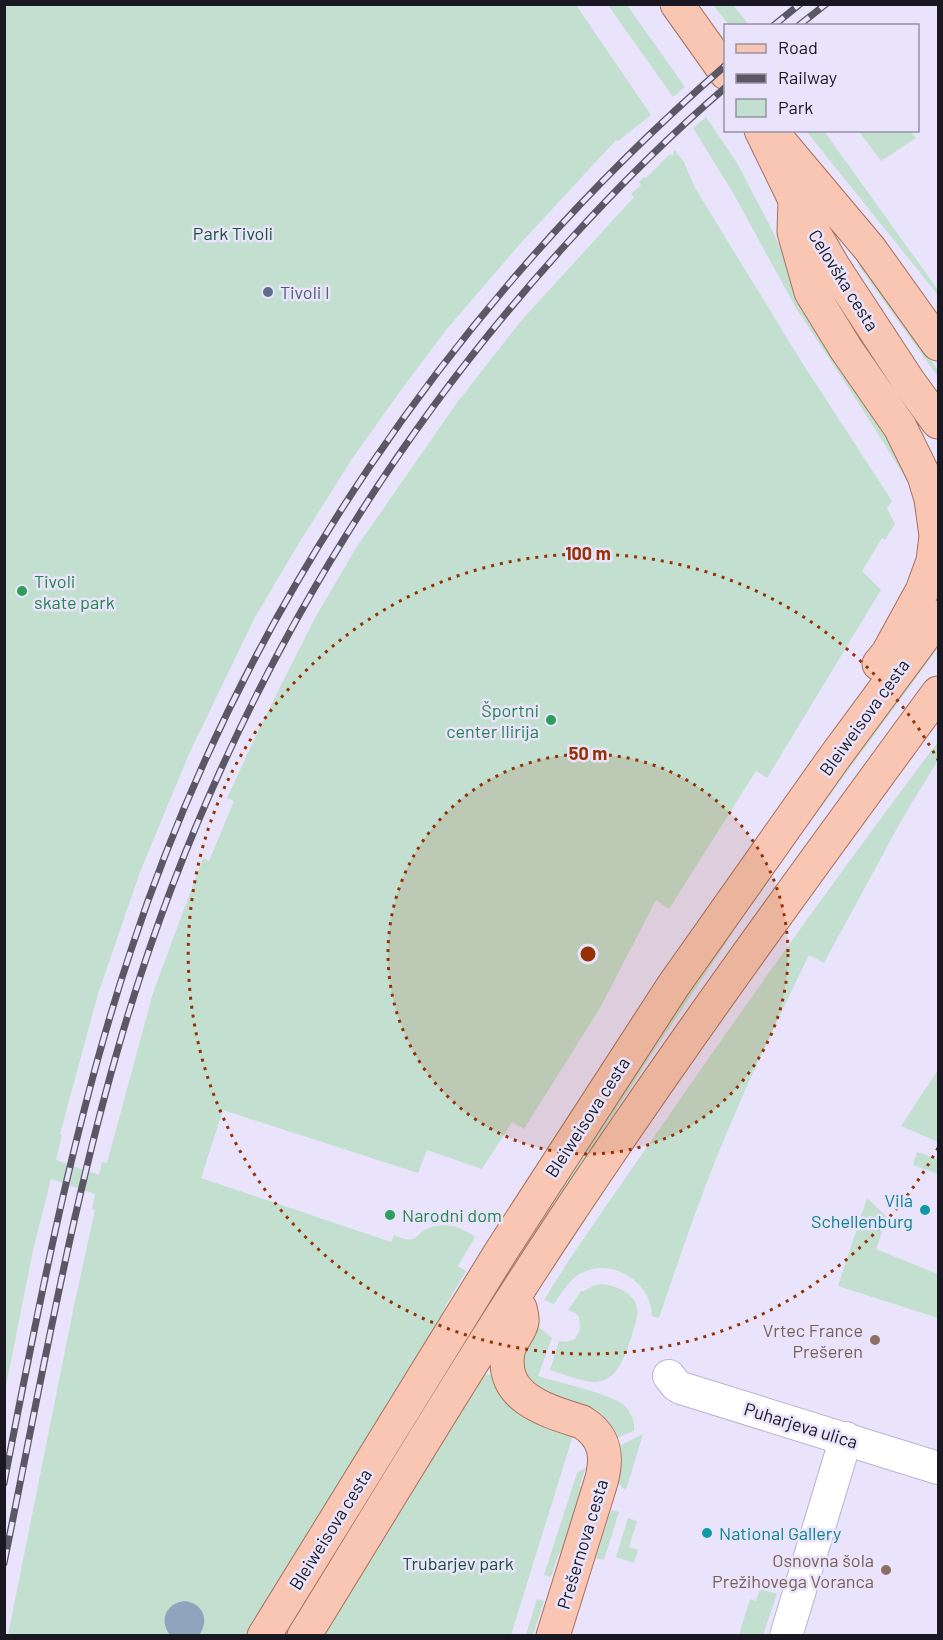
<svg xmlns="http://www.w3.org/2000/svg" width="943" height="1640" viewBox="0 0 943 1640" font-family="Barlow,sans-serif">
<rect width="100%" height="100%" fill="#e9e4fc"/>
<path fill="#c2dfcf" d="M 5,5 L 576,5 L 651,115 L 618,141 L 616,140 L 519,245 L 446,330 L 401,390 L 352,459 L 299,543 L 254,619 L 189,754 L 140,872 L 98,994 L 60,1134 L 62,1135 L 56,1160 L 99,1175 L 102,1162 L 107,1163 L 153,993 L 203,858 L 209,861 L 234,801 L 227,798 L 261,725 L 315,618 L 356,548 L 456,404 L 521,321 L 634,197 L 631,194 L 641,185 L 639,182 L 644,177 L 646,178 L 670,154 L 672,156 L 674,154 L 673,152 L 675,150 L 684,162 L 695,188 L 801,361 L 892,501 L 887,508 L 895,524 L 885,540 L 882,538 L 862,571 L 881,590 L 767,778 L 756,771 L 669,909 L 656,900 L 600,1008 L 524,1129 L 512,1122 L 482,1169 L 427,1150 L 418,1173 L 223,1110 L 201,1178 L 391,1242 L 394,1235 C 399,1237 407,1241 413,1239 C 417,1238 420,1232 425,1230 C 444,1221 459,1226 475,1237 L 458,1266 L 466,1271 L 446,1305 L 439,1323 L 248,1635 L 8,1635 L 74,1306 L 95,1210 L 92,1209 L 95,1194 L 51,1179 L 33,1250 L 5,1391 Z
M 608,5 L 627,5 L 685,87 L 673,97 Z
M 713,5 L 733,5 L 749,25 L 729,25 Z
M 706,117 L 737,163 L 769,224 L 792,272 L 890,429 L 912,488 L 863,410 L 796,308 L 732,191 L 693,128 Z
M 806,131 L 824,131 L 938,290 L 938,295 Z
M 859,131 L 910,131 L 916,138 L 881,161 Z
M 862,262 L 938,370 L 938,377 L 858,265 Z
M 938,639 L 938,648 L 803,832 L 799,835 Z
M 938,742 L 938,760 L 901,821 L 824,963 L 809,955 C 783,1008 757,1062 734,1116 C 705,1182 682,1250 659,1318 L 652,1316 C 652,1284 615,1259 586,1271 C 570,1277 563,1291 554,1304 L 544,1300 L 569,1260 C 689,1085 810,911 938,742 Z
M 734,928 L 734,931 L 650,1057 L 504,1287 L 497,1284 L 643,1054 Z
M 938,1070 L 938,1142 L 901,1126 Z
M 917,1152 L 938,1159 L 938,1174 L 913,1165 Z
M 867,1198 L 887,1217 L 876,1249 L 938,1274 L 938,1318 L 838,1286 Z
M 601,1284 C 620,1286 641,1296 637,1318 C 630,1338 623,1381 596,1382 C 581,1382 564,1374 550,1370 L 559,1341 L 566,1342 L 575,1339 L 580,1330 L 579,1317 L 575,1313 L 568,1310 L 581,1291 L 584,1291 L 593,1286 Z
M 529,1323 L 539,1327 L 552,1338 L 538,1376 C 557,1382 611,1394 624,1405 C 631,1412 635,1421 634,1431 L 616,1438 L 540,1395 L 520,1370 Z
M 485,1374 L 491,1375 L 496,1380 L 574,1432 L 511,1635 L 319,1636 L 482,1375 Z
M 643,1434 L 626,1490 C 612,1482 617,1463 618,1449 L 621,1445 Z
M 586,1467 L 580,1485 L 584,1498 L 570,1542 L 558,1555 L 551,1577 L 544,1575 L 577,1473 Z
M 611,1510 L 619,1512 L 604,1560 L 596,1558 Z
M 628,1518 L 637,1521 L 629,1547 L 638,1550 L 634,1563 L 616,1557 Z
M 760,1589 L 777,1594 L 763,1635 L 739,1635 L 750,1599 L 756,1601 Z
M 537,1599 L 544,1601 L 533,1635 L 526,1635 Z"/>
<path fill="#8fa5bd" d="M 184,1601 C 203,1603 210,1620 199,1635 L 170,1635 C 159,1621 165,1604 184,1601 Z"/>
<g fill="none" stroke-linecap="round" stroke-linejoin="round">
<defs>
<path id="minor" d="M 669,1376 L 676,1385 L 681,1388 L 938,1468
M 786,1636 L 846,1438"/>
<path id="major" d="M 677,4 L 726,73
M 761,130 L 795,200 L 833,266 L 909,382 L 938,422
M 781,143 L 870,249 L 938,344
M 795,200 L 794,232 L 811,292 L 846,349 L 900,427 L 924,476 L 931,499 L 936,536 L 933,561 L 922,591 L 888,653 L 879,664
M 520,1308 C 521,1312 523,1318 522,1322 C 520,1332 510,1341 508,1352 C 500,1399 548,1411 582,1422 C 606,1437 608,1457 601,1482 L 553,1636
M 264,1636 L 502,1250 L 673,986 L 834,758 L 938,617
M 304,1636 C 388,1500 470,1362 558,1229 C 679,1046 809,869 938,693"/>
</defs>
<use href="#minor" stroke="#b9b3d0" stroke-width="34"/>
<use href="#major" stroke="#a7705e" stroke-width="35"/>
<use href="#minor" stroke="#fff" stroke-width="32"/>
<use href="#major" stroke="#f8c6b2" stroke-width="33"/>
<defs>
<path id="rail" d="M 773,26 L 800,4
M 798,26 L 826,4
M 4,1483 C 39,1304 73,1124 131,950 C 244,608 454,301 726,65
M 4,1563 C 39,1393 69,1219 117,1052 C 203,751 358,472 569,241 C 618,187 670,135 726,87"/>
</defs>
<use href="#rail" stroke="#5b5866" stroke-width="7"/>
<use href="#rail" stroke="#e9e4fc" stroke-width="4.5" stroke-dasharray="14" stroke-linecap="butt"/>
</g>
<circle cx="588" cy="954" r="200" fill="#963103" fill-opacity=".12"/>
<g fill="none" stroke="#963103" stroke-width="3" stroke-dasharray="3 6">
<circle cx="588" cy="954" r="200"/>
<path d="M938 1148A400 400 0 1 1 938 760"/>
</g>
<circle fill="#5c6f8a" stroke="#e9e4fc" stroke-width="2" cx="268" cy="292" r="6"/>
<g fill="#2e9e5b" stroke="#e9e4fc" stroke-width="2">
<circle cx="22" cy="591" r="6"/>
<circle cx="551" cy="720" r="6"/>
<circle cx="390" cy="1215" r="6"/>
</g>
<g fill="#0f9aa8" stroke="#e9e4fc" stroke-width="2">
<circle cx="925" cy="1210" r="6"/>
<circle cx="707" cy="1533" r="6"/>
</g>
<g fill="#8d6e63" stroke="#e9e4fc" stroke-width="2">
<circle cx="875" cy="1340" r="6"/>
<circle cx="886" cy="1570" r="6"/>
</g>
<g text-anchor="middle" dominant-baseline="central" stroke-width="5" stroke-linejoin="round" paint-order="stroke">
<g font-size="18" fill="#1b533a" stroke="#e9e4fc">
<text x="233" y="233">Park Tivoli</text>
<text x="458" y="1563">Trubarjev park</text>
</g>
<g font-size="18" fill="#191721" stroke="#e9e4fc">
<text transform="translate(844 280) rotate(58)">Celovška cesta</text>
<text transform="translate(864 717) rotate(-54)">Bleiweisova cesta</text>
<text transform="translate(587 1117) rotate(-57)">Bleiweisova cesta</text>
<text transform="translate(801 1425) rotate(17)">Puharjeva ulica</text>
<text transform="translate(330 1529) rotate(-58)">Bleiweisova cesta</text>
<text transform="translate(582 1544) rotate(-73)">Prešernova cesta</text>
</g>
<g font-size="18" fill="#4e5e75" stroke="#e9e4fc" text-anchor="start">
<text x="280" y="292">Tivoli I</text>
</g>
<g font-size="18" fill="#27864d" stroke="#e9e4fc" text-anchor="start">
<text x="34" y="581">Tivoli<tspan x="34" dy="21">skate park</tspan></text>
<text x="539" y="710" text-anchor="end">Športni<tspan x="539" dy="21">center Ilirija</tspan></text>
<text x="402" y="1215">Narodni dom</text>
</g>
<g font-size="18" fill="#0d838f" stroke="#e9e4fc" text-anchor="end">
<text x="913" y="1200">Vila<tspan x="913" dy="21">Schellenburg</tspan></text>
<text x="719" y="1533" text-anchor="start">National Gallery</text>
</g>
<g font-size="18" fill="#785e54" stroke="#e9e4fc" text-anchor="end">
<text x="863" y="1330">Vrtec France<tspan x="863" dy="21">Prešeren</tspan></text>
<text x="874" y="1560">Osnovna šola<tspan x="874" dy="21">Prežihovega Voranca</tspan></text>
</g>
</g>
<circle cx="588" cy="954" r="9" fill="#963103" stroke="#e9e4fc" stroke-width="3"/>
<g font-size="18" text-anchor="middle" font-weight="bold" fill="#963103" stroke="#e9e4fc" stroke-width="5" stroke-linejoin="round" paint-order="stroke">
<text x="588" y="560">100 m</text>
<text x="588" y="760">50 m</text>
</g>
<rect width="943" height="1640" fill="none" stroke="#191721" stroke-width="12"/>
<rect x="724" y="24" width="195" height="108" fill="#e9e4fc" stroke="#9692a4" stroke-width="1.5"/>
<rect x="736" y="44" width="30" height="9" fill="#f8c6b2" stroke="#9692a4" stroke-width="1.5"/>
<text x="778" y="54" font-size="18" fill="#191721">Road</text>
<rect x="736" y="74" width="30" height="9" fill="#5b5866" stroke="#9692a4" stroke-width="1.5"/>
<text x="778" y="84" font-size="18" fill="#191721">Railway</text>
<rect x="736" y="99" width="30" height="18" fill="#c2dfcf" stroke="#9692a4" stroke-width="1.5"/>
<text x="778" y="114" font-size="18" fill="#191721">Park</text>
</svg>
